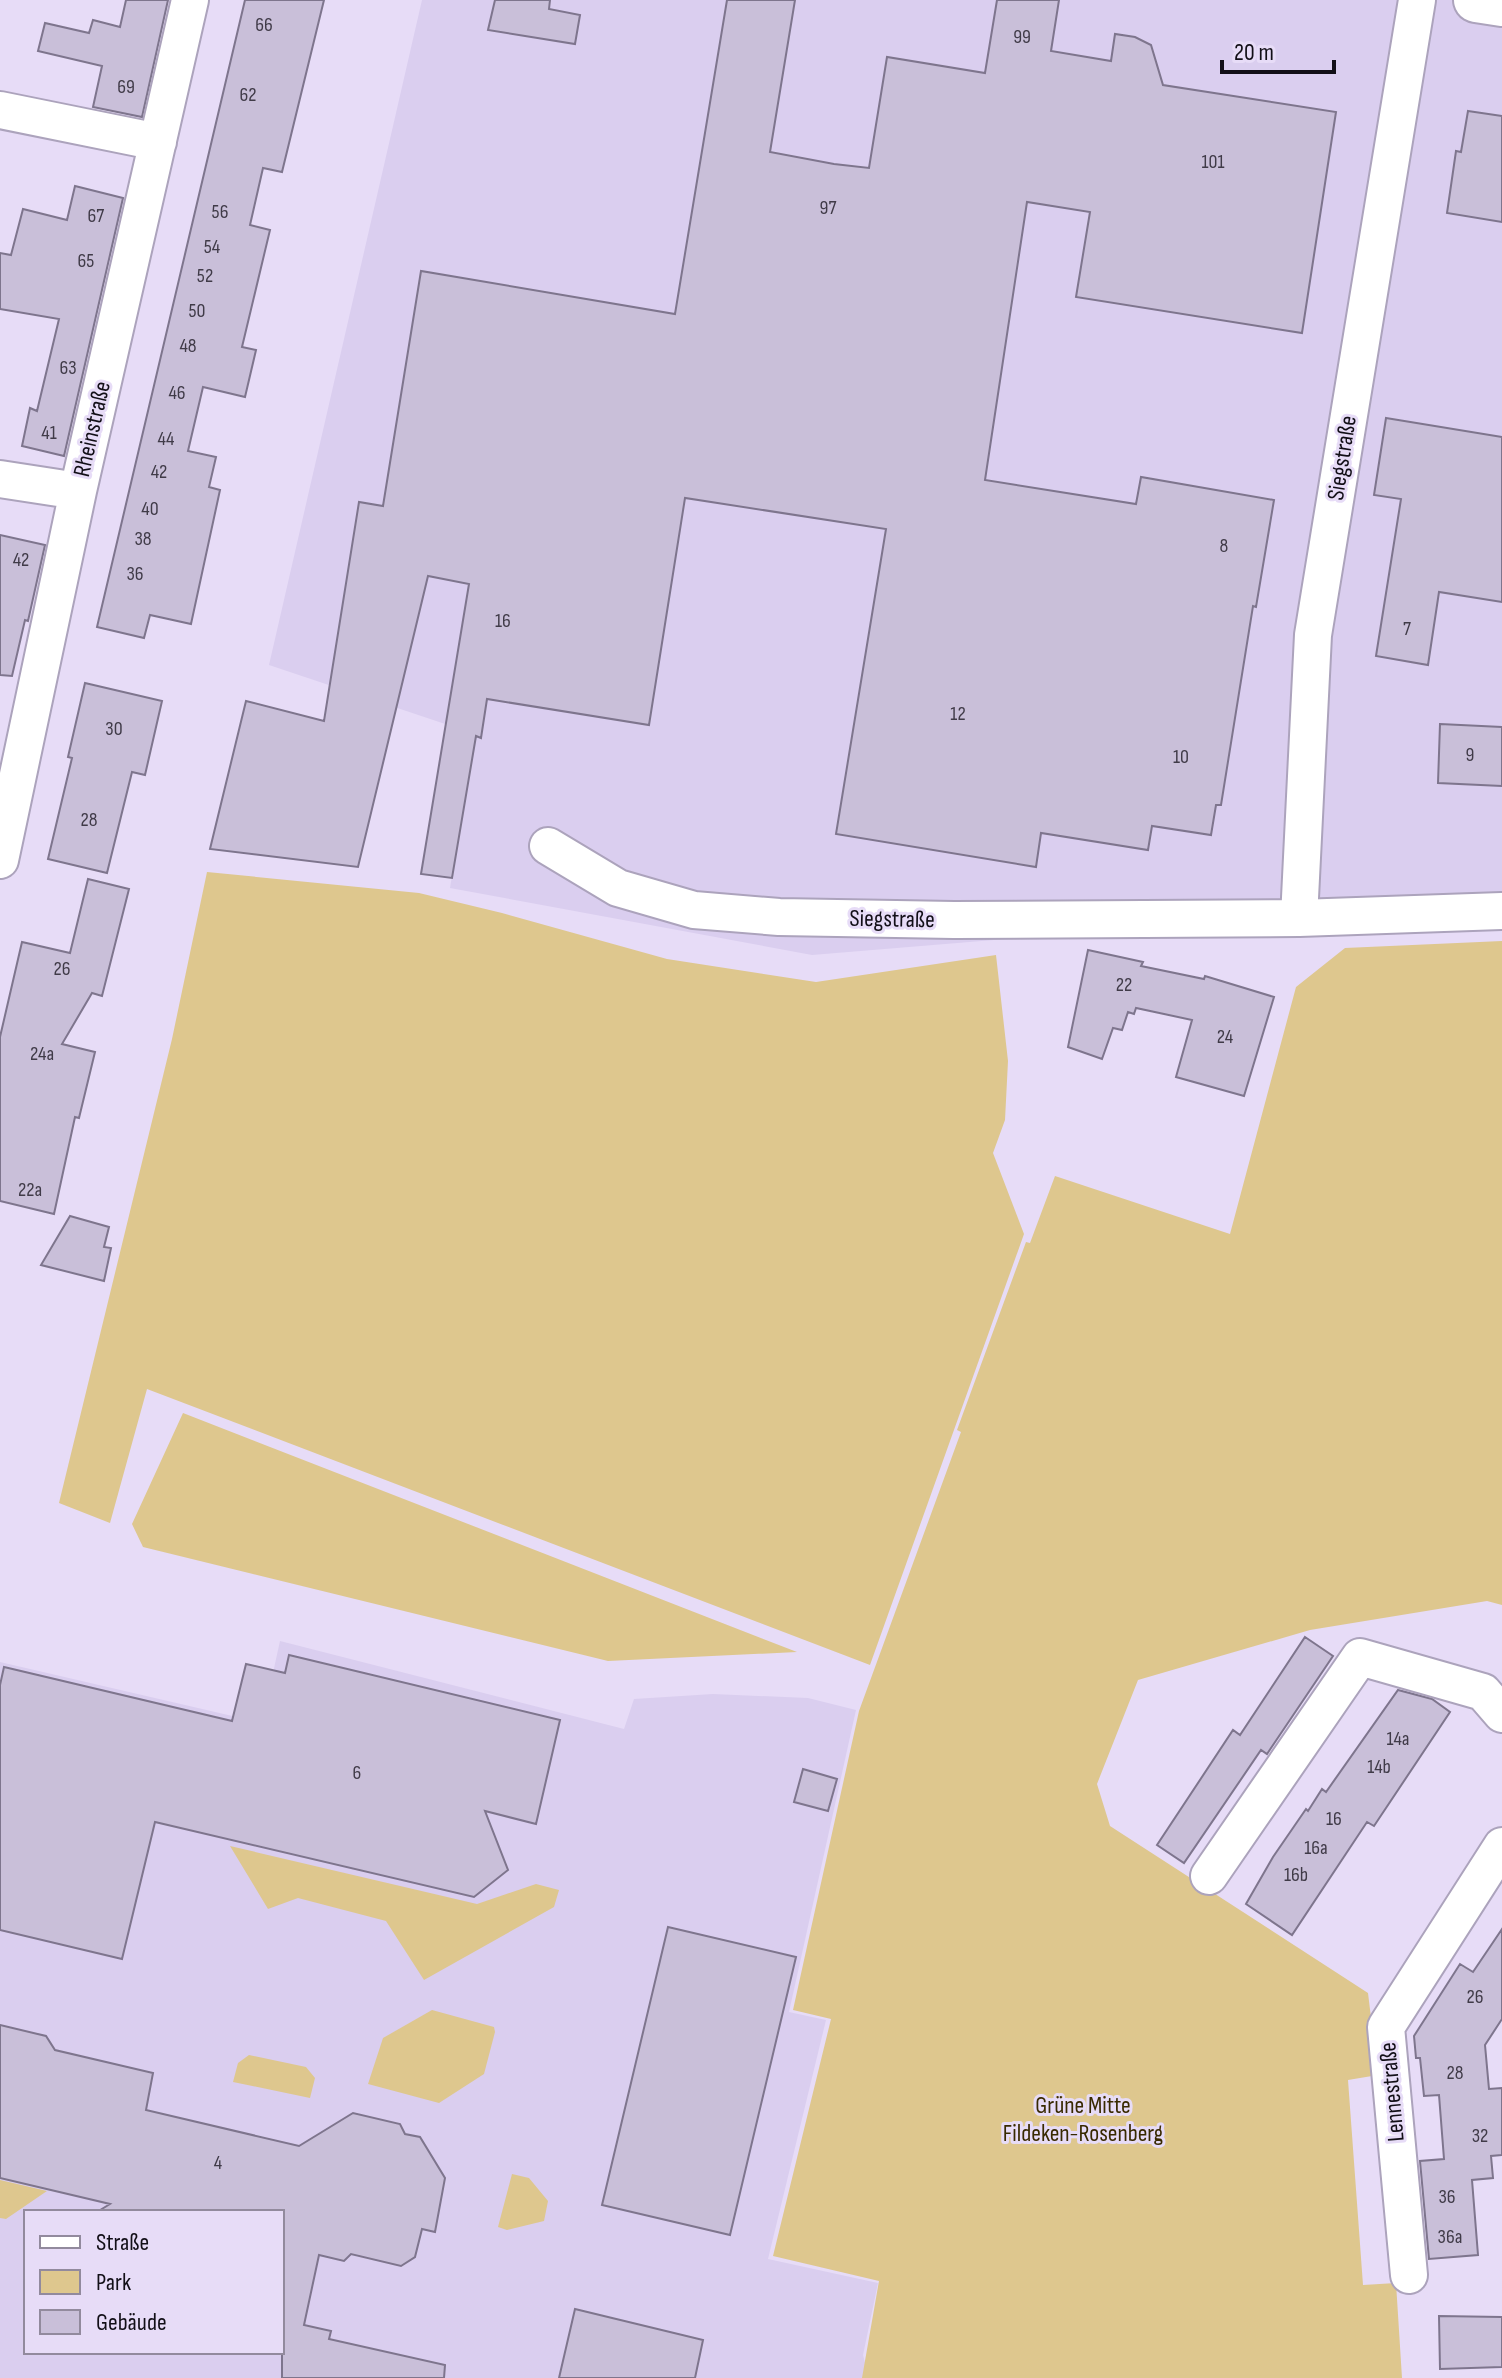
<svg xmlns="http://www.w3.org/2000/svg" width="1502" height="2378" viewBox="0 0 1502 2378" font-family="'Sofia Sans Condensed',sans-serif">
<rect width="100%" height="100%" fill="#e7dcf7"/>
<path fill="#daceef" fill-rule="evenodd" d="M 422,0 L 1502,0 L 1502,898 L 812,955 L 450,888 L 475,734 L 269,665 Z
M 280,1641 L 624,1729 L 634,1699 L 713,1694 L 808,1698 L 856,1710 L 789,2012 L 826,2020 L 768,2259 L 878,2283 L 863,2355 L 869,2378 L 0,2378 L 0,1662 L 262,1723 ZM 26,2212 L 282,2212 L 282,2352 L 26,2352 Z"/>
<path fill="#dec78e" d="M 207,872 L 419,893 L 502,913 L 667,959 L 816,982 L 996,955 L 1008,1061 L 1005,1120 L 993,1153 L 1024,1234 L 870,1665 L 147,1389 L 110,1523 L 59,1503 L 172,1039 Z
M 1502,941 L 1502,1605 L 1487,1601 L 1310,1630 L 1138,1680 L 1097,1784 L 1110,1826 L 1368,1993 L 1378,2075 L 1348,2080 L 1363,2285 L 1396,2283 L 1402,2378 L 862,2378 L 879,2281 L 773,2256 L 831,2019 L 793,2010 L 859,1711 L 961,1432 L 957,1430 L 1026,1242 L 1030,1243 L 1055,1176 L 1230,1234 L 1296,987 L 1345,948 Z
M 183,1413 L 797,1652 L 608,1661 L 143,1547 L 132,1524 Z
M 230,1846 L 477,1904 L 536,1884 L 559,1890 L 554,1907 L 424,1980 L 386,1921 L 298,1898 L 268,1909 Z
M 432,2010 L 494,2027 L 495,2032 L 484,2074 L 439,2103 L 368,2084 L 383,2038 Z
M 249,2055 L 306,2067 L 315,2078 L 310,2098 L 233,2082 L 238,2063 Z
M 512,2174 L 529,2178 L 548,2201 L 544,2221 L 507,2230 L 498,2227 Z
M 0,2180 L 47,2191 L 6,2219 L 0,2218 Z"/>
<path fill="#c9bfd9" stroke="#7e758d" stroke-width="2" d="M 126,0 L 168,0 L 142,117 L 93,107 L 102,66 L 38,51 L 45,23 L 89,33 L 93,20 L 120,27 Z
M 245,0 L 324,0 L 282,172 L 263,168 L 250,225 L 270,230 L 242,347 L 256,350 L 245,397 L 203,387 L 188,451 L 216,457 L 209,487 L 220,490 L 191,624 L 150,615 L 144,638 L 97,627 Z
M 495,0 L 550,0 L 549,9 L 580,15 L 575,44 L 488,30 Z
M 727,0 L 795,0 L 770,152 L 834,164 L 869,168 L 887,57 L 985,73 L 997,0 L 1059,0 L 1051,51 L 1111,61 L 1115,34 L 1135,37 L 1151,45 L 1163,85 L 1336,112 L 1302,333 L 1076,297 L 1090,212 L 1027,202 L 985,480 L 1136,504 L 1141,477 L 1274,500 L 1256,607 L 1253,606 L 1221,805 L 1216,805 L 1211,835 L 1152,826 L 1148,850 L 1041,833 L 1036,867 L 836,834 L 886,529 L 685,498 L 649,725 L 487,699 L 481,738 L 476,736 L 452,878 L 421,874 L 469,584 L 428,576 L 358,867 L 210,849 L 246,701 L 324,721 L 359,502 L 383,506 L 421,271 L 675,314 Z
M 1468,111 L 1502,116 L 1502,222 L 1447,213 L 1456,151 L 1461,152 Z
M 75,186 L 123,198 L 64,456 L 22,446 L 30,408 L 37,411 L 59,319 L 0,309 L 0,253 L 11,255 L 23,209 L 67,220 Z
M 1386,418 L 1502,437 L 1502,602 L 1439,592 L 1428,665 L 1376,656 L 1401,499 L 1374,495 Z
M 0,535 L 45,545 L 28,621 L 25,620 L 12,676 L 0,675 Z
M 85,683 L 162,701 L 145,775 L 132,772 L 107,873 L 48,859 L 72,758 L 68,757 Z
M 1440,724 L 1502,727 L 1502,786 L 1438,783 Z
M 88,879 L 129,889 L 102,996 L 92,993 L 62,1044 L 95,1052 L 79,1118 L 75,1117 L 54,1214 L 0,1201 L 0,1037 L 22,942 L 70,953 Z
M 1088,950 L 1143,962 L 1141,966 L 1204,979 L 1205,976 L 1274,997 L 1244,1096 L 1176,1077 L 1192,1020 L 1136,1008 L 1134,1014 L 1128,1012 L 1122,1030 L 1113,1028 L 1102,1059 L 1068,1047 Z
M 70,1216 L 109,1227 L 104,1247 L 111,1248 L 104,1281 L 41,1265 Z
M 1305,1637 L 1333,1656 L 1267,1754 L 1261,1750 L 1184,1863 L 1157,1845 L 1233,1730 L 1240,1735 Z
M 289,1655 L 560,1720 L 536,1824 L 485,1811 L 508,1870 L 474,1897 L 155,1822 L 122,1959 L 0,1930 L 0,1685 L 4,1667 L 232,1721 L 246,1664 L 285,1673 Z
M 1398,1690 L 1432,1699 L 1450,1712 L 1374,1826 L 1367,1822 L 1292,1935 L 1246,1904 L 1273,1857 L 1306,1809 L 1308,1811 L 1322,1789 L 1326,1792 Z
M 803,1769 L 837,1779 L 828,1811 L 794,1802 Z
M 668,1927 L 796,1957 L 730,2235 L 602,2205 Z
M 1502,1929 L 1502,2019 L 1485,2045 L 1489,2089 L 1502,2088 L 1502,2155 L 1491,2156 L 1493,2178 L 1472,2180 L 1478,2255 L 1429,2259 L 1420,2161 L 1444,2159 L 1439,2095 L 1424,2096 L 1420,2058 L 1416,2058 L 1414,2036 L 1460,1964 L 1473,1972 Z
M 0,2025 L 46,2036 L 55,2050 L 153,2073 L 146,2110 L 299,2146 L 353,2113 L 400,2124 L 405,2134 L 420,2137 L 445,2178 L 435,2232 L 422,2229 L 415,2257 L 401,2266 L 351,2254 L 344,2261 L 319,2255 L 304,2325 L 331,2331 L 329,2339 L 445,2365 L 444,2378 L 282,2378 L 282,2212 L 97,2212 L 110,2204 L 0,2178 Z
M 575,2309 L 703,2340 L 695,2378 L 559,2378 Z
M 1439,2316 L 1502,2317 L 1502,2367 L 1440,2369 Z"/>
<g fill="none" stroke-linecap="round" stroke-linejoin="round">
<defs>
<path id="minor" d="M 0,110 L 158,142
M 0,479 L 78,491
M 548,846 L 618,888 L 694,910 L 779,917 L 954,920 L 1299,918 L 1313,635 L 1417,0
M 0,860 L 78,491 L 190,0
M 1299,918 L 1502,911
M 1209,1876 L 1360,1657 L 1483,1692 L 1502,1714
M 1409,2275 L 1386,2027 L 1502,1846"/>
<path id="tertiary" d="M 1476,0 L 1502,4"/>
</defs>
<use href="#minor" stroke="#aca3bc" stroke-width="40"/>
<use href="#tertiary" stroke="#aca3bc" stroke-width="48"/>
<use href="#minor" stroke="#fff" stroke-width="36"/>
<use href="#tertiary" stroke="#fff" stroke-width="44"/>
</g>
<g text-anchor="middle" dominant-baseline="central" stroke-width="6" stroke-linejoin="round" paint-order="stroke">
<g font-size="20" fill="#403b48">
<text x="264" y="25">66</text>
<text x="1022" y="37">99</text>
<text x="126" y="87">69</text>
<text x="248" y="95">62</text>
<text x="1213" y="162">101</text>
<text x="828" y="208">97</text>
<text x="220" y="212">56</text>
<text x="96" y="216">67</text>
<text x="212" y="247">54</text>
<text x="86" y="261">65</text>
<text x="205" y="276">52</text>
<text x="197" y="311">50</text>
<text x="188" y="346">48</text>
<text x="68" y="368">63</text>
<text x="177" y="393">46</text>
<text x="49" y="433">41</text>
<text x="166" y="439">44</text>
<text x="159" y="472">42</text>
<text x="150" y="509">40</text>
<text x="143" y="539">38</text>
<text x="1224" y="546">8</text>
<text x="21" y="560">42</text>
<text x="135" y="574">36</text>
<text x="503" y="621">16</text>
<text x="1407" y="629">7</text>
<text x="958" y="714">12</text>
<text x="114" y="729">30</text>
<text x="1470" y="755">9</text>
<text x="1181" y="757">10</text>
<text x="89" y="820">28</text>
<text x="62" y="969">26</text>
<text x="1124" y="985">22</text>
<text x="1225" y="1037">24</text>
<text x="42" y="1054">24a</text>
<text x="30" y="1190">22a</text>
<text x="1398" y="1739">14a</text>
<text x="1379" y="1767">14b</text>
<text x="357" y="1773">6</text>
<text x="1334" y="1819">16</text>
<text x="1316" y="1848">16a</text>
<text x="1296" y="1875">16b</text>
<text x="1475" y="1997">26</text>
<text x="1455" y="2073">28</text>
<text x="1480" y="2136">32</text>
<text x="218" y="2163">4</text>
<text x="1447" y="2197">36</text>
<text x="1450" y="2237">36a</text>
</g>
<g font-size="24" fill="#120f17" stroke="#e7dcf7">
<text transform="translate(92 429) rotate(-77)">Rheinstraße</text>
<text transform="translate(1342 458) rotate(-81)">Siegstraße</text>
<text transform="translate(892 919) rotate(1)">Siegstraße</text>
<text transform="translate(1392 2092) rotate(-95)">Lennestraße</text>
</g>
<g font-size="24" fill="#382900" stroke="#e7dcf7">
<text x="1083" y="2105">Grüne Mitte<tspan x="1083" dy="28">Fildeken-Rosenberg</tspan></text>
</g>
</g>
<rect x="24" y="2210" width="260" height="144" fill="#e7dcf7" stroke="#928a9d" stroke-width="2"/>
<rect x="40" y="2236" width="40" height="12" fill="#ffffff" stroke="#928a9d" stroke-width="2"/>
<text x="96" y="2250" font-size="24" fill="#120f17">Straße</text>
<rect x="40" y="2270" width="40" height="24" fill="#dec78e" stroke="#928a9d" stroke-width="2"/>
<text x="96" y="2290" font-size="24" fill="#120f17">Park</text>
<rect x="40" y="2310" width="40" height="24" fill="#c9bfd9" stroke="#928a9d" stroke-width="2"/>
<text x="96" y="2330" font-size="24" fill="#120f17">Gebäude</text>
<path d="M1222 60v12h112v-12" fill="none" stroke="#120f17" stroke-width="4"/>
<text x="1234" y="60" font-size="24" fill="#120f17" stroke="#e7dcf7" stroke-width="6" paint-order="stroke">20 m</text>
</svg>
